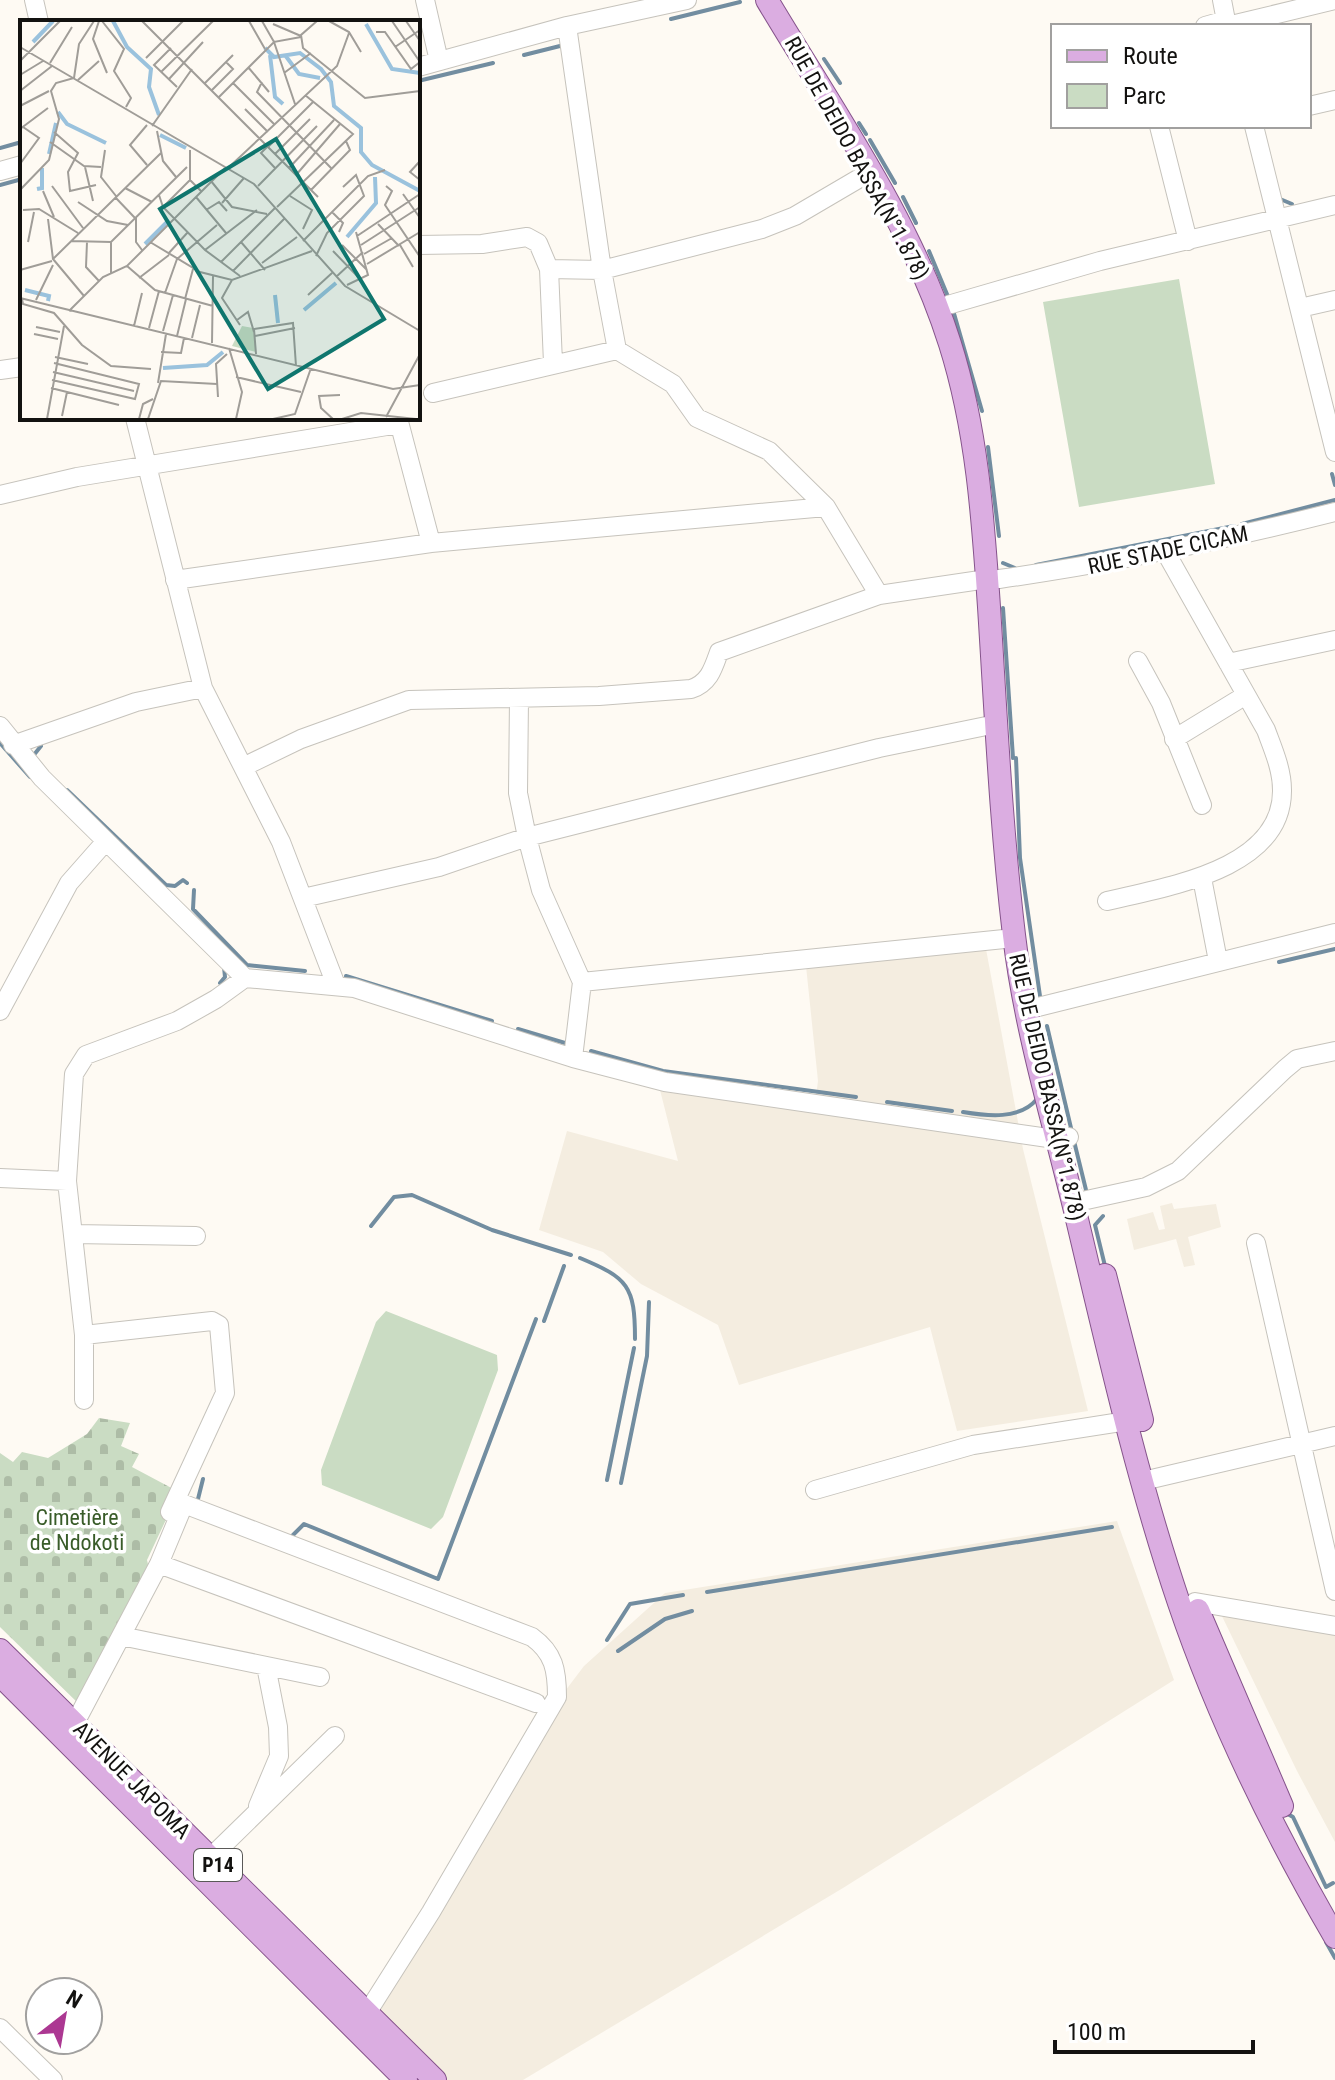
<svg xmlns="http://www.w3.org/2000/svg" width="1335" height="2080" viewBox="0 0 1335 2080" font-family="'Roboto Condensed',sans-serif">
<defs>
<pattern id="cemetery-stones" width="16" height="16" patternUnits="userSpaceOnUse" patternTransform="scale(2)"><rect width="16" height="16" fill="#cadcc3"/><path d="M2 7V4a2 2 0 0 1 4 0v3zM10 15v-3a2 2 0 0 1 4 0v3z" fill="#adbca6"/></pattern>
</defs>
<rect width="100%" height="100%" fill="#fefaf3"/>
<path fill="#f4ede0" d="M 986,949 L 1023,1149 L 1088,1411 L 957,1431 L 930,1327 L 739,1385 L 718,1325 L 641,1284 L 603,1252 L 539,1230 L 567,1131 L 678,1161 L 660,1090 L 815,1104 L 818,1081 L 806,966 Z
M 1172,1203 L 1174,1209 L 1216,1204 L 1221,1227 L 1188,1237 L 1195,1265 L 1184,1267 L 1176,1239 L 1134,1250 L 1127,1219 L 1153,1212 L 1159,1230 L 1165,1229 L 1160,1206 Z
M 1117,1521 L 1174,1680 L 843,1888 L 523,2080 L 447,2080 L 372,2010 L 556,1703 L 584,1666 L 665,1593 Z
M 1219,1610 L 1335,1633 L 1335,1842 L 1297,1771 Z"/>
<path fill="#cadcc3" d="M 1179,279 L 1215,484 L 1079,507 L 1043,302 Z
M 386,1311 L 497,1355 L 498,1370 L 443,1517 L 431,1529 L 322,1485 L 321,1470 L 376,1322 Z"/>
<path fill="url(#cemetery-stones)" d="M 99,1418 L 130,1423 L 121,1446 L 139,1454 L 132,1467 L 179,1492 L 147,1560 L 150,1573 L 81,1706 L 0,1627 L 0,1453 L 13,1462 L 22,1452 L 48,1458 L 87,1434 Z"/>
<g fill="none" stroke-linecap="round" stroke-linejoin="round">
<path stroke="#728da0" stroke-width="4" d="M 671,19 L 740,2
M 524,55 L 564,45
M 824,59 L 840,83
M 418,81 L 493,63
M 859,123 L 866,134
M 870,140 L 895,183
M 0,148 L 18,143
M 0,185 L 22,179
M 903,197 L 916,223
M 1280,199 L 1292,204
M 929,251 L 949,299
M 953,310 L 982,411
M 988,447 L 999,536
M 1332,474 L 1335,485
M 1242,524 L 1335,500
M 1003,563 L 1015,568
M 1036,565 L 1234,526
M 1003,608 L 1013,758
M 0,743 L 30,777
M 33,756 L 41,746
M 1016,758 L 1020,858 L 1040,996
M 67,790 L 166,885 L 175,886 L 183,880 L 187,883
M 194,890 L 193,909 L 247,965 L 305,971
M 1279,962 L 1335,949
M 346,976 L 492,1021
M 220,983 L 225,977 L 224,967
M 1047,1026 L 1071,1128
M 518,1029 L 565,1043
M 591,1051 L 663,1071 L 856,1097
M 887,1102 L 952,1111
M 963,1112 C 987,1116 1020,1120 1037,1099
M 1074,1141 L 1087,1194
M 1103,1216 L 1095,1225 L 1105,1266
M 371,1226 L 394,1197 L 412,1195 L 492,1230 L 571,1255
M 580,1258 C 628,1278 635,1286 635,1339
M 544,1321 L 564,1266
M 607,1480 L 634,1348
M 621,1483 L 647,1356 L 649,1302
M 197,1503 L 203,1479
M 289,1539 L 304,1524 L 438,1579 L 536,1319
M 707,1592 L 1112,1527
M 607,1640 L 630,1604 L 683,1595
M 618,1651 L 665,1619 L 692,1611
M 1286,1813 L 1293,1817 L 1326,1887 L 1333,1883
M 1326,1942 L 1335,1958"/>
<defs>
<path id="minor" d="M 34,0 L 39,22
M 425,0 L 439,61
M 1222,0 L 1227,26
M 567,26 L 602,270 L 617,350
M 1205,26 L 1226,20
M 1227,26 L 1335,0
M 418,67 L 567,26 L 687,0
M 1309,106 L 1335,100
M 1159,126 L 1188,241
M 1254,126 L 1335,452
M 0,171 L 22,165
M 418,245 L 482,244 L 527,237 L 538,243 L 549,269 L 553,363
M 549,269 L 602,270 L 762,229 L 795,216 L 870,172
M 948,305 L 1100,261 L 1335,205
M 1300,308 L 1335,300
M 0,370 L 22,367
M 433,393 L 617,350 L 673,384 L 697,418 L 769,451 L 826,507 L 879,595
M 135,418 L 203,688 L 281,842 L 336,985
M 398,418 L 431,543
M 0,495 L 77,477 L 399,424
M 999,579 C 1113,563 1224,540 1335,512
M 175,580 L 431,543 L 826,507
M 1138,661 L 1161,703 L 1202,805
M 1228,663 L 1335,640
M 519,698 L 518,793 L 527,837 L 541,890 L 582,982 L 573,1058
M 0,726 L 42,778 L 245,978 L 354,988 L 573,1058 L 665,1082 L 1055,1139 L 1069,1137
M 1174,739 L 1246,695
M 13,745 L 136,702 L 203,688
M 245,766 L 301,739 L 409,700 L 599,696 L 691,689 C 709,683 713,669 719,652 L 879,595 L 987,579
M 1202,878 L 1218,961
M 303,898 L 439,867 L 527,837 L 879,748 L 996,724
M 1107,901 C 1165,887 1283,870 1282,790 C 1282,769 1273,749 1266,730 L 1165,551
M 582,982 L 1014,938
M 1038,1007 L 1335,933
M 0,1011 L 69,883 L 106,841
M 0,1178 L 67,1181
M 1073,1203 L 1146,1187 L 1178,1171 L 1285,1069 L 1297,1059 L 1335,1051
M 73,1234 L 196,1236
M 1256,1243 L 1335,1591
M 84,1335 L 212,1321 L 219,1325 L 225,1393 L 170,1512
M 84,1400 L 84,1335 L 67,1181 L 74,1074 L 86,1055 L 177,1021 L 216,999 L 245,978
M 1143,1481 L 1335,1436
M 815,1490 L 973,1445 L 1127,1421
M 159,1564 L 536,1703
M 1195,1602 L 1335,1626
M 121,1636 L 320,1677
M 75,1723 L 159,1564 L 184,1504 L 532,1637 C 554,1653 557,1670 557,1697 L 431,1912 L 360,2024
M 258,1806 L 279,1756 L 278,1727 L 266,1666
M 211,1857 L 335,1736
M 0,2028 L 53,2080"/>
<path id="major" d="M 767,0 C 833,111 911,220 950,344 C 977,429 983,518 989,607 C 996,717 1001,826 1014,935 C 1025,1030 1054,1123 1076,1215 C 1107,1345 1136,1476 1179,1603 C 1218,1718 1274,1832 1335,1937
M 1105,1275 L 1142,1420
M 1198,1610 L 1282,1806
M 0,1650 L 435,2080
M 0,1675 L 406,2080"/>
</defs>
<use href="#minor" stroke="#c6c3bc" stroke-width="20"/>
<use href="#major" stroke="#85538b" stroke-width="24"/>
<use href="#minor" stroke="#fff" stroke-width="18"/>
<use href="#major" stroke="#dbade1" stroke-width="22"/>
</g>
<g text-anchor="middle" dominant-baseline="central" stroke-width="7" stroke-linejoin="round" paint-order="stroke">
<rect fill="#fff" stroke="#5a5958" stroke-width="2" x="194" y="1849" width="48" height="32" rx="6"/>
<g font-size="20" font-weight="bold" fill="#131210">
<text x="218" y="1865">P14</text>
</g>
<g font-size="22" fill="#131210" stroke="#fff">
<text transform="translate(857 158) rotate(61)">RUE DE DEIDO BASSA(N°1.878)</text>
<text transform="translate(1168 550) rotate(-12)">RUE STADE CICAM</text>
<text transform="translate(1047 1087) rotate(77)">RUE DE DEIDO BASSA(N°1.878)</text>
<text transform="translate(132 1780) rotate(45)">AVENUE JAPOMA</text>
</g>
<g font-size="22" fill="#395c29" stroke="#fff">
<text x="77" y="1517">Cimetière<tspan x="77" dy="25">de Ndokoti</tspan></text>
</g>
</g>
<g transform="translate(20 20)">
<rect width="400" height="400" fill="#fefaf3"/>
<path d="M 222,306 L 233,308 L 236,332 L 212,326 Z" fill="#cadcc3"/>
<path fill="none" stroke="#9ac2dd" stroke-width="4" d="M 93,1 L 107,27 L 131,49 L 129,67 L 139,95M 346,4 L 372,49 L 400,53M 13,22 L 33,1M 245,28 L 254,37 L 280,33 L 301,49 L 311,62 L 314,86 L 341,108 L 341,132 L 352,145 L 400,171M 250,35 L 255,77 L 263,84M 265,35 L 279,54 L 300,58M 38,92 L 47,104 L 86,123M 140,115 L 166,128M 29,134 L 36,103M 17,169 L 22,168 L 22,148M 327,217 L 356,183 L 355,157M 125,224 L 149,200M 5,270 L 29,276 L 28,281M 255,275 L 258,303M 284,290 L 316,263M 143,348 L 187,345 L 203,332"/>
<path fill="none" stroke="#a09d98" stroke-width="2" d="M 79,1 L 73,19 L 87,53M 82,1 L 104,29 L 94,51 L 111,78 L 106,87M 122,1 L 298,177M 229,1 L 245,29M 242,1 L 254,22 L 281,17M 297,1 L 281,15 L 283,28 L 345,78 L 400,71M 309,1 L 329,12 L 341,32M 372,1 L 400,42M 386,1 L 400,21M 253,4 L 281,16M 356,12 L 365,12 L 391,49 L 400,42M 0,27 L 234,164 L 325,266 L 400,311M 375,27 L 400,10M 151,28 L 134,45 L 157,67M 126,38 L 163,1M 0,41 L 40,1M 30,43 L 52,7M 228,47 L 249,72M 141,52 L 193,1M 264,53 L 291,33M 0,55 L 23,41M 149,59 L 183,22M 58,60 L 79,41M 242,62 L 237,72 L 312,149M 185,63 L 213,35M 213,63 L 255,105M 192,70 L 213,49 L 206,42M 0,71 L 32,46M 199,77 L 254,22 L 275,84M 0,86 L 29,71M 225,89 L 248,112M 127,105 L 110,125 L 127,145M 132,106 L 172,49M 0,109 L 28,88M 137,111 L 143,141 L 156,157M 34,112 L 58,133 L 48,152 L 50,171 L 76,165M 30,122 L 64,146 L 81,147M 247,127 L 241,133 L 255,148M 248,127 L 293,82M 85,130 L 81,157 L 96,176M 170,130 L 170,160 L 181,171M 255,134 L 290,99M 400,141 L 390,152 L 400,160M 0,144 L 19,118 L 3,107M 65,147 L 73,181M 269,148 L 314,100M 207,149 L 317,46 L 329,13M 276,155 L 320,104M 191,161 L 212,187 L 247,194M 32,166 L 63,208M 238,166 L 297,106M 366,166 L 372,171 L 365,185 L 400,237M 105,168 L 132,182M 0,170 L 29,140 L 39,99 L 31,71 L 36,63 L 54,58 L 59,24 L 74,1M 291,170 L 330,130 L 326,121M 23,171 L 34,197M 383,174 L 400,198M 139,175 L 143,187 L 185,230 L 220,256M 270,176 L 292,190 L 283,209M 95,177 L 115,198M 176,177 L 206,213M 58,182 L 87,201 L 108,205M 202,183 L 224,158M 143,187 L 170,160M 257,187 L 333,114 L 285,75M 3,190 L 19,189 L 58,213M 186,190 L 199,182 L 207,191M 312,192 L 323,203 L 319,212M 116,198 L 116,222 L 122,230M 28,199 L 33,239M 358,204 L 379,226M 337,216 L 400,174M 51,221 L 91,222 L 167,147M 283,221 L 348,156 L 365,150M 8,222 L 14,192M 67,222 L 66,247 L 79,261M 130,222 L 180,252 L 212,260 L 292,231M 221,222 L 245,250M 322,225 L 347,250M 341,225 L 400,187M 380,225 L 393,247M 185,230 L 237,190M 313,231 L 341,260M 148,234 L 168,212M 344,234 L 372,218M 296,236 L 307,213 L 344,176 L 336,155 L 323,167M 201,242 L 255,188M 242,243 L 277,217M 347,244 L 400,212M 107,246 L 135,270 L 193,286M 0,250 L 32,241M 213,251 L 264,199M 91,254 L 91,222M 316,257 L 343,232M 119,258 L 149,235M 212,260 L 202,278 L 220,305M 327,265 L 348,255 L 336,212M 145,273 L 157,239 L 197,205M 288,275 L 312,253M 64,276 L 33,239 L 141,133M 0,278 L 373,369 L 400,365M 2,279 L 3,284 L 34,293 L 62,325 L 91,346 L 131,349M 165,279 L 173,249M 16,280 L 33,245M 49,291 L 83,257 L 107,246 L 205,148M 217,300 L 228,292 L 234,312M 114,306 L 122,273M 16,307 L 40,312M 129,308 L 139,271M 143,311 L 153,275M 14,314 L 38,319M 157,316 L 166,279M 235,316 L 275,308M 172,318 L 180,285M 192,323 L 193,256M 209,328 L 222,372 L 216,399M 141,332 L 161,333 L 164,318M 236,334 L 234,309 L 273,303 L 276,346M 35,337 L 68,344M 33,352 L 114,371M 216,357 L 281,372M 32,360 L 115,379 L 119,364 L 34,343M 138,363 L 146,314M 31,368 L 99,385M 198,377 L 196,344 L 207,334M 42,396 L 47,372M 366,397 L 400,334M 27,399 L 44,306M 119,399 L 123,384 L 133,379M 128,399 L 141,361 L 197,364M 253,399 L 275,394 L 291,348M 313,399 L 301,388 L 299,376 L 320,375M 322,399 L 341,393 L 396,399"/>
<path fill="#0f766e" fill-opacity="0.15" stroke="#0f766e" stroke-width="4" d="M 256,119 L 364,299 L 248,369 L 140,189 Z"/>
<rect width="400" height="400" fill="none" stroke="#131210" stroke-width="4"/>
</g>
<rect x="1051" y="24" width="260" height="104" fill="#ffffff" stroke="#a1a09f" stroke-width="2"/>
<rect x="1067" y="50" width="40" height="12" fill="#dbade1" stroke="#a1a09f" stroke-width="2"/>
<text x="1123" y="64" font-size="24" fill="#131210">Route</text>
<rect x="1067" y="84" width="40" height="24" fill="#cadcc3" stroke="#a1a09f" stroke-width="2"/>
<text x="1123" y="104" font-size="24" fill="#131210">Parc</text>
<g transform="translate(64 2016) rotate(31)"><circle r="38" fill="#ffffff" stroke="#a1a09f" stroke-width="2"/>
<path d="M0-6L14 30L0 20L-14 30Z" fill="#ac3892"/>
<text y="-12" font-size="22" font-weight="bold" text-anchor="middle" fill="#131210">N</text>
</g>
<path d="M1055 2040v12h198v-12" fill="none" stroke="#131210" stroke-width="4"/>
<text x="1067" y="2040" font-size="24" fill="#131210" stroke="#ffffff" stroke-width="6" paint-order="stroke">100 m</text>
</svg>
